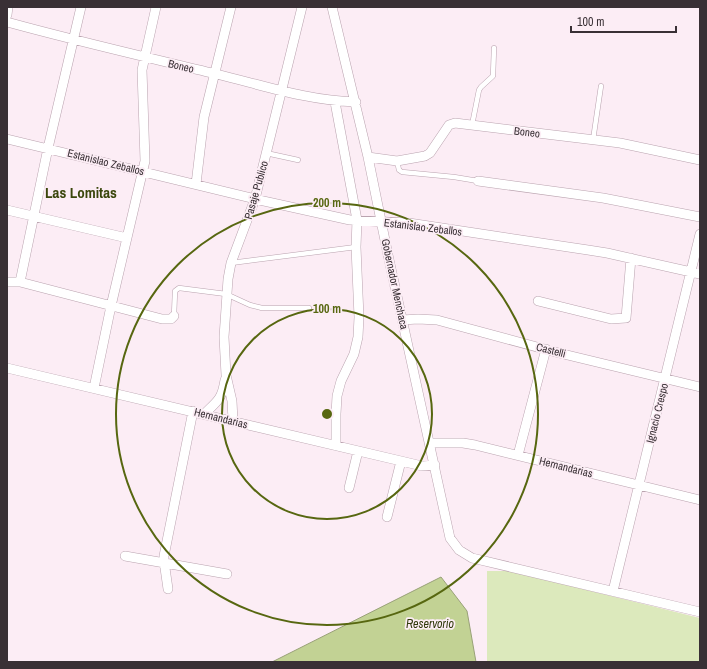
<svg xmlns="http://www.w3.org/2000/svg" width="707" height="669" viewBox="0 0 707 669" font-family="'Archivo Narrow',sans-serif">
<rect width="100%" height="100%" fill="#fcedf5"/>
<path fill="#dce9bc" d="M 487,571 L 510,571 L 700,618 L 700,662 L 487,662 Z"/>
<path fill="#c2d294" stroke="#99a178" d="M 441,577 L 467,611 L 476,662 L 272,662 Z"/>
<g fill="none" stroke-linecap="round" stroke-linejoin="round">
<defs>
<path id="service" d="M 472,125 L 479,90 L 481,87 L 493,76 L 494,48
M 593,140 L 601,86
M 266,153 L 298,160
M 397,161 L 399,170 L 402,172 L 454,177 L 478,181
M 231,263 L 356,247
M 174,316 L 175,291 L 179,288 L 226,294 L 250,305 L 262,308 L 309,308"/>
<path id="minor" d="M 332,7 L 368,157 L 388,255 L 450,538 L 459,550 L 472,558 L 700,612
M 7,15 L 8,7
M 7,22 C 76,41 146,57 216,74 C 262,85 309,101 356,102
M 335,102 L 357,220 L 356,247 L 359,317 L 358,337 L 354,354 L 341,381 L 337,396 L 336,414 L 336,446
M 7,139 L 255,199 L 350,220 L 409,223 L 588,250 L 607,253 L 700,274
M 368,157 L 397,161 L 425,156 L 430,153 L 449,125 L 455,123 L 620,143 L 700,160
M 478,181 L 603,198 L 700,217
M 196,184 L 204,117 L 231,7
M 7,210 L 127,238
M 7,282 L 20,282 L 162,319 L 171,319 L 174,316
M 20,282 L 48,148 L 81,7
M 538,301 L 611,319 L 626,318 L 631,258
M 402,320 L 418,319 L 437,320 L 559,353 L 700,387
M 7,368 L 401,461 L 422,466 L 435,465
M 94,388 L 111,306 L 145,161 L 142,70 L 156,7
M 204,414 C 218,401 222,399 225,380
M 233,421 L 232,401 L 226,375 L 224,337 L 228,279 L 231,263 L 255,199 L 302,7
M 430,443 L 463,443 L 475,445 L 700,500
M 518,455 L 546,349
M 349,488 L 358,451
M 387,517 L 401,461
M 125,556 L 227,574
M 168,589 L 164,561 L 164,556 L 193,411
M 613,591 L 700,234"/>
</defs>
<use href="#service" stroke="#baa3af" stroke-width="5.5"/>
<use href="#minor" stroke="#baa3af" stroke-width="10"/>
<use href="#service" stroke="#fff" stroke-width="4.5"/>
<use href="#minor" stroke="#fff" stroke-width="9"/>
</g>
<g fill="none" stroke="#576710" stroke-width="2">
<circle cx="327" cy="414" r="105"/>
<circle cx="327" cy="414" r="211"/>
</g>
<g text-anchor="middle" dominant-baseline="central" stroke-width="3.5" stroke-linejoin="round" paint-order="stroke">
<g font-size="11" fill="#393035" stroke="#fcedf5">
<text transform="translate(181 66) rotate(13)">Boneo</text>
<text transform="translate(527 132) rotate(7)">Boneo</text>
<text transform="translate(106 162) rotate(14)">Estanislao Zeballos</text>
<text transform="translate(256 190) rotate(-74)">Pasaje Publico</text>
<text transform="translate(423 227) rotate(7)">Estanislao Zeballos</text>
<text transform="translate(395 284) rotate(78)">Gobernador Menchaca</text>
<text transform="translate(551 350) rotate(14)">Castelli</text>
<text transform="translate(657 413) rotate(-76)">Ignacio Crespo</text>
<text transform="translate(221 418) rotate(14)">Hernandarias</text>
<text transform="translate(566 467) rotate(14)">Hernandarias</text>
</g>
<g font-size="12" font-style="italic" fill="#313a0c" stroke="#fcedf5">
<text x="430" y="624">Reservorio</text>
</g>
<g font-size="15" font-weight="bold" fill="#3a460b" stroke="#fcedf5">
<text x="81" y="192">Las Lomitas</text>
</g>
</g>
<circle cx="327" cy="414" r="6" fill="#576710" stroke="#fcedf5" stroke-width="2"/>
<g font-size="12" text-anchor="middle" font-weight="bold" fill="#576710" stroke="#fcedf5" stroke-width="3.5" stroke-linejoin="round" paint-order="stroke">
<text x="327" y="207">200 m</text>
<text x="327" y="313">100 m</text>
</g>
<rect width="707" height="669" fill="none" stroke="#393035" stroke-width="16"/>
<path d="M571 26v6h105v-6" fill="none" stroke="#393035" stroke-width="2"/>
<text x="577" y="26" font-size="12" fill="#393035" stroke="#fcedf5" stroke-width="3" paint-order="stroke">100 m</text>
</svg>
